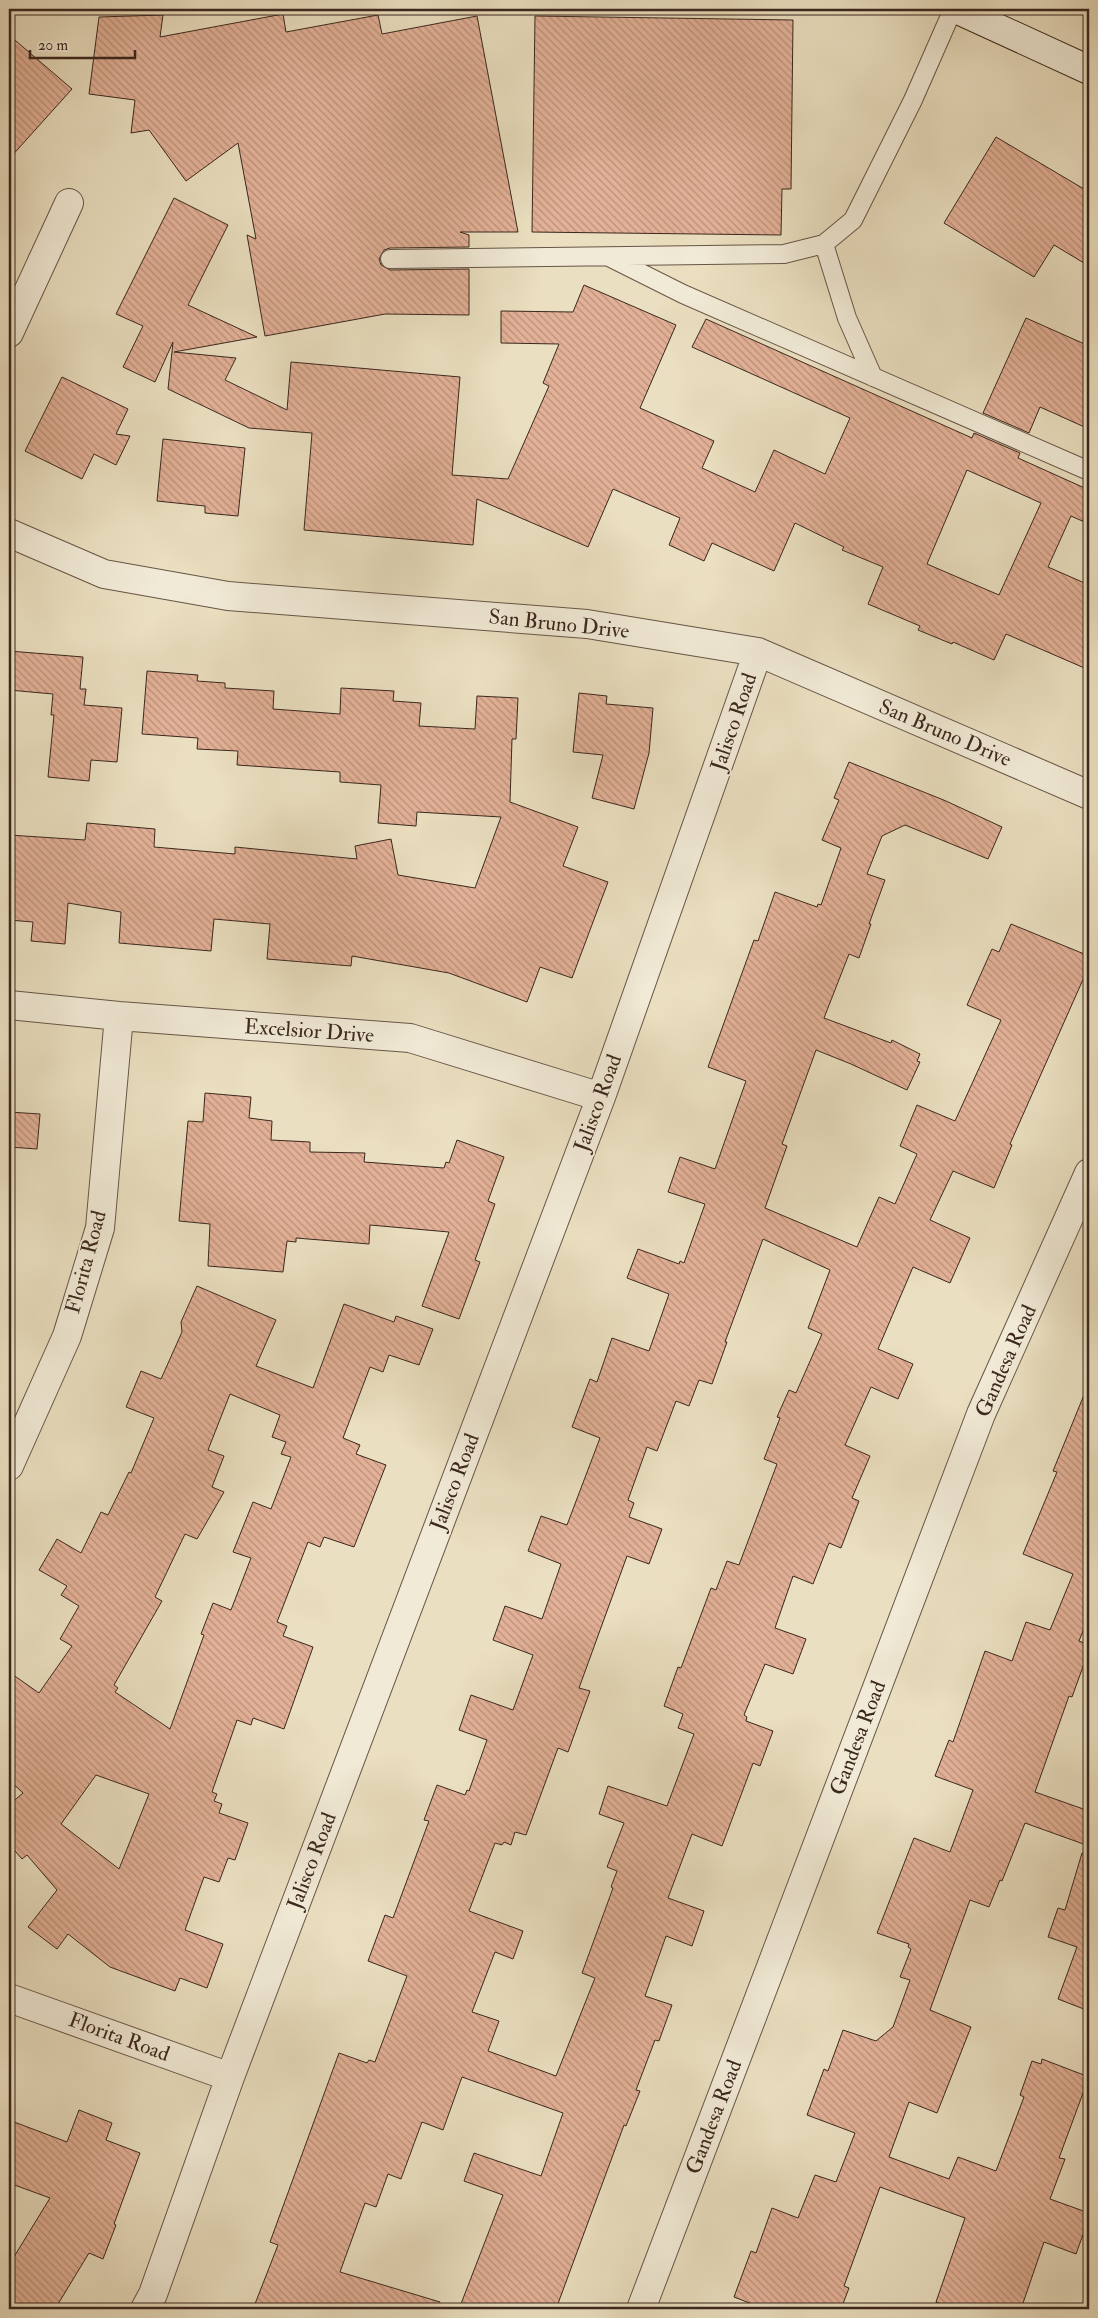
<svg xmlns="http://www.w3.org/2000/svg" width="1098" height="2318" viewBox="0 0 1098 2318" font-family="'IM FELL Double Pica',serif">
<defs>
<pattern id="building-back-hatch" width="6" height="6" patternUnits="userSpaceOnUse" patternTransform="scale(1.25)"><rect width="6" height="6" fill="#e3b197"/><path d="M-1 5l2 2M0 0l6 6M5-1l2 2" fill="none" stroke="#b9907b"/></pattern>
</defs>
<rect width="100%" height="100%" fill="#eadfc0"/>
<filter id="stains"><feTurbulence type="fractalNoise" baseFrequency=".004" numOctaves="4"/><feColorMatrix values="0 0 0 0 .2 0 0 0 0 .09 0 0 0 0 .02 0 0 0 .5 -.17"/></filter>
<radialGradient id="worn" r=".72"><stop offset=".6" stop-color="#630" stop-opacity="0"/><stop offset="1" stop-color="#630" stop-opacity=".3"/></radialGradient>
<path fill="url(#building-back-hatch)" stroke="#3b271e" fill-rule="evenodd" d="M 283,14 L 286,32 L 378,15 L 382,34 L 477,16 L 518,232 L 460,232 L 469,235 L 469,247 L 390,248 L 384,250 L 379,259 L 381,265 L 390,270 L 469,269 L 469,315 L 385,314 L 265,336 L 247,235 L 256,239 L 238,143 L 186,181 L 149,130 L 131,133 L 135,100 L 89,94 L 99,17 L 163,15 L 160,37 Z
M 535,16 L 793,20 L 791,189 L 782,189 L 781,235 L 532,232 Z
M 9,35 L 72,89 L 9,159 Z
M 996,137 L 1089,192 L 1089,266 L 1054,245 L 1034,277 L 944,223 Z
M 174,198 L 228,225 L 188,305 L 257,337 L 174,352 L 236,358 L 225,380 L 287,410 L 291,362 L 460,377 L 452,475 L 508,479 L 549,386 L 543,383 L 559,344 L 501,343 L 501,311 L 573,312 L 584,285 L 676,325 L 640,408 L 714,441 L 702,468 L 755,492 L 774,450 L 825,474 L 850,418 L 692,347 L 706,319 L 972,438 L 974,433 L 1020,453 L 1018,458 L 1089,490 L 1089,524 L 1071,516 L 1048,567 L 1089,585 L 1089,670 L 1006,634 L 994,660 L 953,642 L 952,644 L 918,630 L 920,626 L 868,604 L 883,567 L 842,550 L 844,547 L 795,523 L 774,571 L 712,543 L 704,561 L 669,545 L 680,518 L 613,489 L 588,547 L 477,499 L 473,545 L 304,530 L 312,433 L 249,428 L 168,389 L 173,342 L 155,382 L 123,367 L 143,326 L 116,314 ZM 967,470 L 1041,503 L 999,595 L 927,564 Z
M 1026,318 L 1089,346 L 1089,429 L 1040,407 L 1029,433 L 983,413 Z
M 62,377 L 128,409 L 116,434 L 130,436 L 116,465 L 94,454 L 82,479 L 25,451 Z
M 163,439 L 245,448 L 238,516 L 205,513 L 205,506 L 157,501 Z
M 9,651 L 83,657 L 80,689 L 86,689 L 84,705 L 122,708 L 117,762 L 91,760 L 89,781 L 48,777 L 54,715 L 51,715 L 53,694 L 9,690 Z
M 147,671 L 198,675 L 197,681 L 225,683 L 225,688 L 274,691 L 273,709 L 340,714 L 341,688 L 394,691 L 393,701 L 421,703 L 419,726 L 475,729 L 477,696 L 518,698 L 516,739 L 512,739 L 510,802 L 578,827 L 563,866 L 608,882 L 572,978 L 540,967 L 527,1002 L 449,973 L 352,956 L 351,966 L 267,959 L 270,924 L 214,919 L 211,951 L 119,943 L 121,912 L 68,903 L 65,944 L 31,941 L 33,922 L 9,920 L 9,835 L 85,840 L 87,823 L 155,829 L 154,847 L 235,854 L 235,847 L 357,859 L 355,846 L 391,839 L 398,875 L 475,888 L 501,817 L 417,812 L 416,826 L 378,823 L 381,785 L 340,782 L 340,772 L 237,765 L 238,751 L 197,749 L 198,738 L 142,734 Z
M 579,693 L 607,696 L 606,704 L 653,708 L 649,753 L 634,809 L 592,798 L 603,755 L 573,752 Z
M 849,762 L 946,801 L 1002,827 L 988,859 L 905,825 L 882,836 L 867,874 L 885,880 L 869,924 L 871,924 L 859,958 L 849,954 L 824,1018 L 891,1043 L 892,1040 L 920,1054 L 917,1061 L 920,1062 L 907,1090 L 851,1064 L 816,1050 L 782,1144 L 787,1146 L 765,1208 L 857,1247 L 879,1197 L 895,1204 L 917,1154 L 900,1146 L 917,1105 L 955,1121 L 1001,1020 L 967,1005 L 992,949 L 999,952 L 1011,924 L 1089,956 L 1089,966 L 1010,1144 L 1012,1145 L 994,1188 L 953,1171 L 930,1220 L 970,1238 L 950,1283 L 913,1267 L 878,1349 L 913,1364 L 898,1399 L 871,1387 L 845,1445 L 870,1456 L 852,1498 L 859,1501 L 841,1548 L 829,1543 L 813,1584 L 793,1576 L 775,1628 L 806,1639 L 793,1674 L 765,1664 L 744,1715 L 747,1717 L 746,1721 L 773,1731 L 760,1766 L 753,1763 L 722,1846 L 692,1834 L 668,1898 L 704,1911 L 692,1946 L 666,1936 L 645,1996 L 672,2005 L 659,2041 L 655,2040 L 636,2090 L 640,2091 L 626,2126 L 624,2125 L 556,2309 L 459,2309 L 503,2195 L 464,2181 L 474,2153 L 541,2176 L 563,2113 L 462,2077 L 443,2130 L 422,2122 L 401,2179 L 388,2174 L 376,2207 L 365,2203 L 340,2272 L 440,2302 L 439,2309 L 253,2309 L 278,2245 L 270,2242 L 339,2053 L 367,2063 L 369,2060 L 375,2062 L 407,1976 L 368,1961 L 385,1915 L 393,1918 L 429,1821 L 424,1820 L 437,1785 L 465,1795 L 467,1790 L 469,1791 L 487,1740 L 459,1730 L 471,1695 L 513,1710 L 533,1655 L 493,1640 L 505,1606 L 542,1619 L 561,1564 L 528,1551 L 541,1516 L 567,1525 L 600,1438 L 572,1427 L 590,1379 L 597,1382 L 612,1338 L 649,1351 L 669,1294 L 627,1278 L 638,1249 L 679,1264 L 680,1261 L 684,1263 L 705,1204 L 668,1192 L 680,1157 L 715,1169 L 746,1081 L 708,1067 L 754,940 L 758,941 L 775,892 L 817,907 L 818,904 L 821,905 L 841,848 L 822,840 L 839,800 L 834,798 ZM 763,1239 L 830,1270 L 808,1328 L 822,1334 L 796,1393 L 789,1390 L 777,1417 L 780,1418 L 764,1459 L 777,1464 L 739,1565 L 727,1561 L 716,1590 L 711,1588 L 681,1668 L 678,1667 L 664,1706 L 683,1714 L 678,1728 L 694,1734 L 667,1806 L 608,1786 L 599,1814 L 624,1823 L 607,1867 L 617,1871 L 611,1887 L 613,1888 L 582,1973 L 595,1978 L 556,2076 L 488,2051 L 499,2021 L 472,2012 L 495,1952 L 513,1959 L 523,1931 L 469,1911 L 495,1843 L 502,1845 L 504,1842 L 511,1845 L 515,1832 L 526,1835 L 558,1748 L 568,1752 L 590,1691 L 579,1688 L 627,1556 L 649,1564 L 662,1529 L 629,1517 L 634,1503 L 628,1500 L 647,1447 L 657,1451 L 676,1401 L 689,1406 L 699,1380 L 712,1384 L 727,1342 L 725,1342 Z
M 205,1093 L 251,1097 L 249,1118 L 272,1121 L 271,1140 L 310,1142 L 310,1152 L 365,1153 L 364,1162 L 444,1168 L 446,1162 L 449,1163 L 457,1140 L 504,1157 L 488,1201 L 495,1204 L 475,1260 L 480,1262 L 459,1319 L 422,1306 L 449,1232 L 370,1225 L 369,1244 L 296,1238 L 296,1242 L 287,1241 L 283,1272 L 208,1266 L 210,1224 L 179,1221 L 188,1121 L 203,1122 Z
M 9,1112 L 40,1114 L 37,1149 L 9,1147 Z
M 197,1286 L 276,1320 L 256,1366 L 313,1388 L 344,1304 L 394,1322 L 396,1316 L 433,1329 L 419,1365 L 389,1355 L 383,1372 L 370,1367 L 343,1438 L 360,1445 L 356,1454 L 386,1465 L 354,1547 L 324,1537 L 320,1547 L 308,1542 L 277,1622 L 287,1626 L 283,1636 L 313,1647 L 284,1729 L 253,1718 L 251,1725 L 237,1720 L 212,1792 L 217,1794 L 214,1801 L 222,1804 L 219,1813 L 248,1823 L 235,1860 L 228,1858 L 219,1882 L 204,1877 L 185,1930 L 223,1944 L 207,1988 L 180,1978 L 175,1991 L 110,1967 L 68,1934 L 57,1949 L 28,1927 L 57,1890 L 27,1855 L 22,1859 L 9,1844 L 9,1805 L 23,1793 L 9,1780 L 9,1672 L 39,1693 L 72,1646 L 60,1639 L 79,1606 L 61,1595 L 67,1586 L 39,1570 L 57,1539 L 81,1553 L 101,1512 L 108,1515 L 129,1472 L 131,1473 L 154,1418 L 126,1407 L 141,1371 L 161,1379 L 182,1332 L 181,1322 ZM 230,1394 L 280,1415 L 272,1437 L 286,1442 L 281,1454 L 291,1457 L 271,1509 L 253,1502 L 233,1552 L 251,1558 L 231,1610 L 213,1603 L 201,1634 L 204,1635 L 170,1729 L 115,1692 L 118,1688 L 114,1685 L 162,1601 L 155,1597 L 185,1534 L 197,1539 L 224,1492 L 212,1487 L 224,1456 L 208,1450 ZM 96,1775 L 149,1794 L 119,1869 L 61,1824 Z
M 1088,1385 L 1089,1616 L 1079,1641 L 1089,1645 L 1089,1650 L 1072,1697 L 1069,1696 L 1035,1792 L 1089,1811 L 1089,1846 L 1025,1823 L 1002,1881 L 1000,1880 L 989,1907 L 970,1900 L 930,2010 L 971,2027 L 937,2113 L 909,2102 L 889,2157 L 949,2179 L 958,2157 L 996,2171 L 1024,2097 L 1020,2095 L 1032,2061 L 1041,2064 L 1042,2059 L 1089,2077 L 1059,2158 L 1065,2159 L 1050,2199 L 1089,2213 L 1089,2218 L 1076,2254 L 1044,2242 L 1021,2309 L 956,2309 L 936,2302 L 965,2218 L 880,2187 L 844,2286 L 849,2288 L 841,2309 L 765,2309 L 734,2297 L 751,2251 L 756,2253 L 772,2208 L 798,2218 L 815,2175 L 836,2182 L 855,2133 L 807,2115 L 824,2069 L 828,2071 L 843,2030 L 876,2041 L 893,2027 L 910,1980 L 900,1977 L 911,1949 L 908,1947 L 909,1944 L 877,1933 L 914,1838 L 950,1852 L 973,1790 L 935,1776 L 949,1740 L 953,1742 L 985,1651 L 1012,1661 L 1026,1622 L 1050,1630 L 1073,1574 L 1023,1554 L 1057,1472 L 1053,1471 Z
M 1082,1853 L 1089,1854 L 1089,2011 L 1058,1999 L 1077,1947 L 1048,1937 L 1058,1908 L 1065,1910 Z
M 79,2110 L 112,2123 L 106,2140 L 140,2153 L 114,2224 L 116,2225 L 103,2259 L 89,2253 L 55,2309 L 9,2309 L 9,2265 L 50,2198 L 9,2183 L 9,2120 L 67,2142 Z"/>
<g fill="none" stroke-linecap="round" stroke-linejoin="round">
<defs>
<path id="service" d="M 824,244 L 847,318 L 873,377
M 609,257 L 683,294 L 1089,471
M 390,259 L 784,254 L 824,244 L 853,220 L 913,100 L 953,9"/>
<path id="minor" d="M 9,333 L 69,203
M 9,533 L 104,574 L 228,596 L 587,624 L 758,652 L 1089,795
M 9,1005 L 119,1016 L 410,1038 L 601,1097
M 9,1466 L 67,1336 L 100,1228 L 119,1016
M 9,1998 L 230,2077
M 145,2309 L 153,2294 L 230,2077 L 601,1097 L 758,652
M 641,2309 L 981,1414 L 1089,1173"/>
<path id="secondary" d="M 956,9 L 1089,70"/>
</defs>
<use href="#service" stroke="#675546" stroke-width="20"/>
<use href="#minor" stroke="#675546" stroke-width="30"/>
<use href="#secondary" stroke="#3b271e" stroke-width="30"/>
<use href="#service" stroke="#f1ead6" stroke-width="18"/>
<use href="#minor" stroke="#f1ead6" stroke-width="28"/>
<use href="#secondary" stroke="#f1ead6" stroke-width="28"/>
</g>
<g text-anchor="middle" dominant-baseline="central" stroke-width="4" stroke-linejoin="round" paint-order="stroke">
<g font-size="21" fill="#3b271e" stroke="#f1ead6">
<text transform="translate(559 624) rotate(6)">San Bruno Drive</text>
<text transform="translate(734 722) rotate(-71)">Jalisco Road</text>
<text transform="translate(945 733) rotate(23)">San Bruno Drive</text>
<text transform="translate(309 1031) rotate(4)">Excelsior Drive</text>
<text transform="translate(598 1103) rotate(-70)">Jalisco Road</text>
<text transform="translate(86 1262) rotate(-75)">Florita Road</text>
<text transform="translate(1006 1361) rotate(-66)">Gandesa Road</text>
<text transform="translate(455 1482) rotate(-69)">Jalisco Road</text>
<text transform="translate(858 1738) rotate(-69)">Gandesa Road</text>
<text transform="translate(312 1861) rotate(-69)">Jalisco Road</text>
<text transform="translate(119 2037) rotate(20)">Florita Road</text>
<text transform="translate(714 2117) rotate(-69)">Gandesa Road</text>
</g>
</g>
<rect width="1098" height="2318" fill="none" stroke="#eadfc0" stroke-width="30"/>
<rect x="10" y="10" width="1078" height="2298" fill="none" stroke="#3b271e" stroke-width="2.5"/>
<rect x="15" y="15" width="1068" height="2288" fill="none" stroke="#3b271e"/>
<path d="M30 50v8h105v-8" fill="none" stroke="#3b271e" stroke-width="2.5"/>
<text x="38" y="50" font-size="15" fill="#3b271e" stroke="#f1ead6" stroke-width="4" paint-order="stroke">20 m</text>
<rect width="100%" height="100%" filter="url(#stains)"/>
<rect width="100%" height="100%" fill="url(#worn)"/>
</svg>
